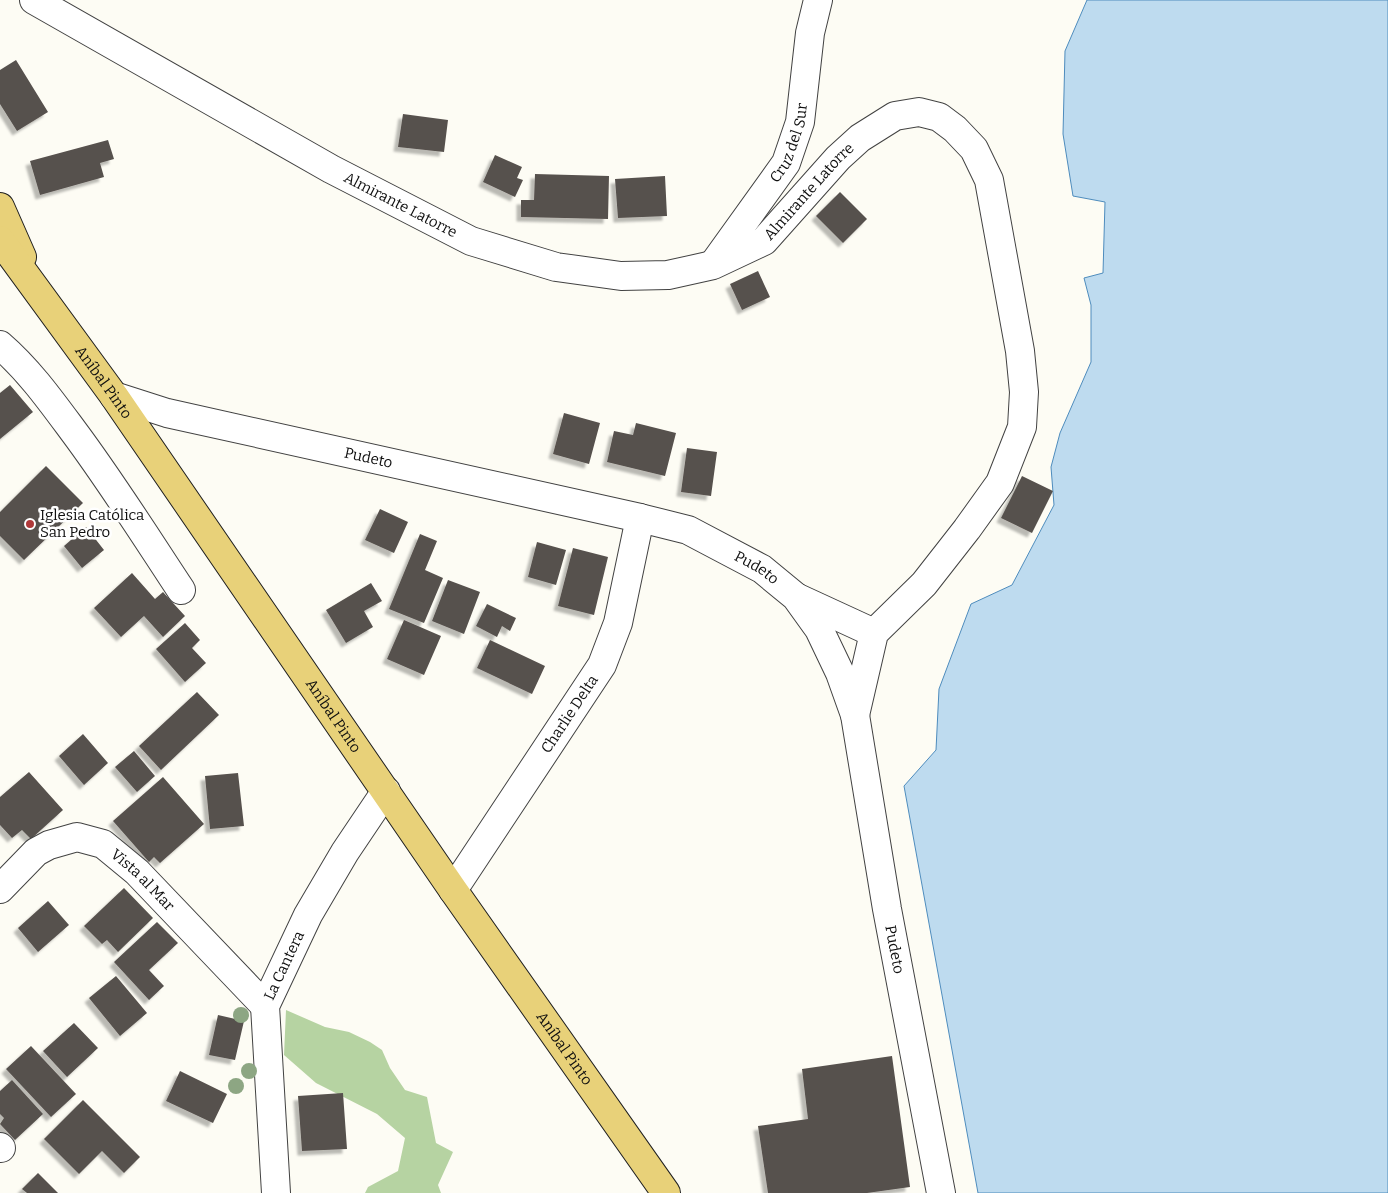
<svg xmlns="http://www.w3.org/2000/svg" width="1388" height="1193" viewBox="0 0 1388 1193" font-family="Bitter,serif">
<defs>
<filter id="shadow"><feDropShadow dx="-4.5" dy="4.5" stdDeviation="1" flood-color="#0004"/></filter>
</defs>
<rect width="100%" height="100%" fill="#fdfcf4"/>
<path fill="#b6d3a2" d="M 286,1010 L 325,1027 L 349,1032 L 370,1042 L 382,1050 L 390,1068 L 405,1090 L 427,1097 L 436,1143 L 453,1152 L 438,1185 L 441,1193 L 365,1193 L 368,1187 L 398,1171 L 405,1138 L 377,1114 L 316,1083 L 284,1055 Z"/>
<path fill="#bedbef" stroke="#4e8cbd" d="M 1087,0 L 1388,0 L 1388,1193 L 978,1193 L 904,786 L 936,750 L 939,689 L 971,604 L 1012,585 L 1054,505 L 1051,467 L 1060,433 L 1091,362 L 1091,305 L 1084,278 L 1103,273 L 1105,202 L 1073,196 L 1063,134 L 1065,51 Z"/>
<path fill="#57514d" filter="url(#shadow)" d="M 16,60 L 48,112 L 17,131 L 0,104 L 0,70 Z
M 403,114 L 448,120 L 444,152 L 398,147 Z
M 108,140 L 114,159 L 100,163 L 104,177 L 40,195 L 30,161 Z
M 495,155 L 522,167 L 517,178 L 523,180 L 515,197 L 483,182 Z
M 535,174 L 609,176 L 608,219 L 521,217 L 521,200 L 534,200 Z
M 665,176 L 667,216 L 618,218 L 615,179 Z
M 840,192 L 867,219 L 843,243 L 816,216 Z
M 758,271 L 770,297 L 742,310 L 730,284 Z
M 10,385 L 33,412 L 0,439 L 0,393 Z
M 564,413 L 600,423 L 589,464 L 553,454 Z
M 636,423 L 676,433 L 665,476 L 607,462 L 614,431 L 633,435 Z
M 687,448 L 717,452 L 711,496 L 681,492 Z
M 46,466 L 83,503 L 24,560 L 0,536 L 0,512 Z
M 1022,476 L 1053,491 L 1032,533 L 1001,518 Z
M 380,509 L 408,522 L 394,553 L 365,540 Z
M 86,527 L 104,550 L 82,568 L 64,546 Z
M 420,534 L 437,541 L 425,570 L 443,578 L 424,623 L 389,609 Z
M 537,542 L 566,550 L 556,585 L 528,577 Z
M 573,548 L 608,557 L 594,615 L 558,606 Z
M 132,573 L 155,599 L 163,592 L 185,616 L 163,637 L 144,616 L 121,637 L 94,608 Z
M 448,580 L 480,592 L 464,634 L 432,621 Z
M 371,583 L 382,601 L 364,611 L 373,627 L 346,643 L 326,610 Z
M 487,604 L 516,618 L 510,631 L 502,626 L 497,637 L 476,626 Z
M 404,620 L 441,636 L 424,675 L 387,659 Z
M 185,623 L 200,640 L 192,648 L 206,663 L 185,682 L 156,649 Z
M 490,640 L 545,666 L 532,694 L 477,668 Z
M 197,692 L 219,715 L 161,770 L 139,746 Z
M 83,734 L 108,763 L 84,785 L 59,756 Z
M 134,751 L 155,776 L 137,792 L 115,767 Z
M 29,772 L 63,810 L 31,839 L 22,830 L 12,838 L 0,825 L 0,797 Z
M 238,773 L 244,826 L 210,829 L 205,776 Z
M 163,777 L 204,824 L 160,863 L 154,857 L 149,862 L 113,821 Z
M 124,888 L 153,918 L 118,952 L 107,940 L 102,944 L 84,926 Z
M 48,901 L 69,925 L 38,952 L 18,928 Z
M 157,922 L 178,943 L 149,970 L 164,986 L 149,1000 L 114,962 Z
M 116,976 L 147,1013 L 120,1036 L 89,998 Z
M 218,1015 L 244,1021 L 235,1060 L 209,1055 Z
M 74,1023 L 98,1048 L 67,1077 L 43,1051 Z
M 31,1046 L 76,1094 L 51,1117 L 6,1069 Z
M 892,1056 L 910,1187 L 867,1193 L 768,1193 L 758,1126 L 808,1119 L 802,1069 Z
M 180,1071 L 227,1094 L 213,1123 L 166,1101 Z
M 12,1080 L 43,1114 L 15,1140 L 0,1124 L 4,1118 L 0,1114 L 0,1091 Z
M 343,1093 L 347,1149 L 302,1151 L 298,1096 Z
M 83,1100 L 140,1157 L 124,1173 L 102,1151 L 79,1174 L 44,1139 Z
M 38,1173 L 58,1193 L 27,1193 L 22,1189 Z"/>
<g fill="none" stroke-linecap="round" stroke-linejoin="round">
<defs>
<g id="minor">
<path id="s1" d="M 34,0 L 331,169 L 471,241 L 556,267 L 621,276 L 668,275 L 713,265 L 764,241 L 838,158 L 860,138 L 895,116 L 919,112 L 939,117 L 955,129 L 974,149 L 989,180 L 1020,351 L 1024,392 L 1022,427 L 1000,483 L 967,529 L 924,584 L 874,633 L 855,715"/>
<path id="s2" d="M 715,262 L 786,163 L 800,122 L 810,33 L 818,0"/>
<path d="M 0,345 C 29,370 51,401 74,432 C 112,483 146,537 181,590"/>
<path id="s3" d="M 114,396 L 167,413 L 640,518 L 688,530 L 762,569 L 796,597 L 819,629 L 840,673 L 855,715 L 887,909 L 941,1193"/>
<path d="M 798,598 L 874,633"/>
<path id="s4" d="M 0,889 L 36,852 L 49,845 L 77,837 L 103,844 L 137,872 L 265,1006"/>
<path id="s5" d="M 453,890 L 602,665 L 618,623 L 640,518"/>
<path d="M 0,1147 L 1,1148"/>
<path id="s6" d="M 276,1193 L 265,1006 L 308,915 L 345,852 L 386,791"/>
</g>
<g id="major">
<path d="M 0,207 L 22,257"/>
<path id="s7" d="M 0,240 L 114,396 L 453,890 L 666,1193"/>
</g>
</defs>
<use href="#minor" stroke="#424242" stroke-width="30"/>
<use href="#major" stroke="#202020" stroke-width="30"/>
<use href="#minor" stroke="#fff" stroke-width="28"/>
<use href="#major" stroke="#e8d179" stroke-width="28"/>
</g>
<g fill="#8da683">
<circle cx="241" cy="1015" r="8"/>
<circle cx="249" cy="1071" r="8"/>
<circle cx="236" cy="1086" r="8"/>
</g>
<circle fill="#af3839" stroke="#fff" stroke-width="2" cx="30" cy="524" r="5"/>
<g text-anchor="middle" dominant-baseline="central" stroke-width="5" stroke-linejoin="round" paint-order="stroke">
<g font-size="15" fill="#0f0f0f" stroke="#fff">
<text stroke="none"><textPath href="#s2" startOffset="142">Cruz del Sur</textPath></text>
<text stroke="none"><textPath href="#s1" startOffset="870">Almirante Latorre</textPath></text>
<text stroke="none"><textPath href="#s1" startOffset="420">Almirante Latorre</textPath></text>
<text stroke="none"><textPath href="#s7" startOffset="176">Aníbal Pinto</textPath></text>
<text stroke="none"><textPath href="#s3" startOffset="262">Pudeto</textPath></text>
<text stroke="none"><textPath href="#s3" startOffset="668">Pudeto</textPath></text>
<text stroke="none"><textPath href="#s5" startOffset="211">Charlie Delta</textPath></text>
<text stroke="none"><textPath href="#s7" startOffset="581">Aníbal Pinto</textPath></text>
<text stroke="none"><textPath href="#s4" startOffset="176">Vista al Mar</textPath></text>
<text stroke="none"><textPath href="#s3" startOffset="1088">Pudeto</textPath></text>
<text stroke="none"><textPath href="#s6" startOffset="232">La Cantera</textPath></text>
<text stroke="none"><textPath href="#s7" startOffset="986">Aníbal Pinto</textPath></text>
</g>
<g font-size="15" fill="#0f0f0f" stroke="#fff" text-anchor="start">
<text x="40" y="515">Iglesia Católica<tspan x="40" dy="17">San Pedro</tspan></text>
</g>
</g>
</svg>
